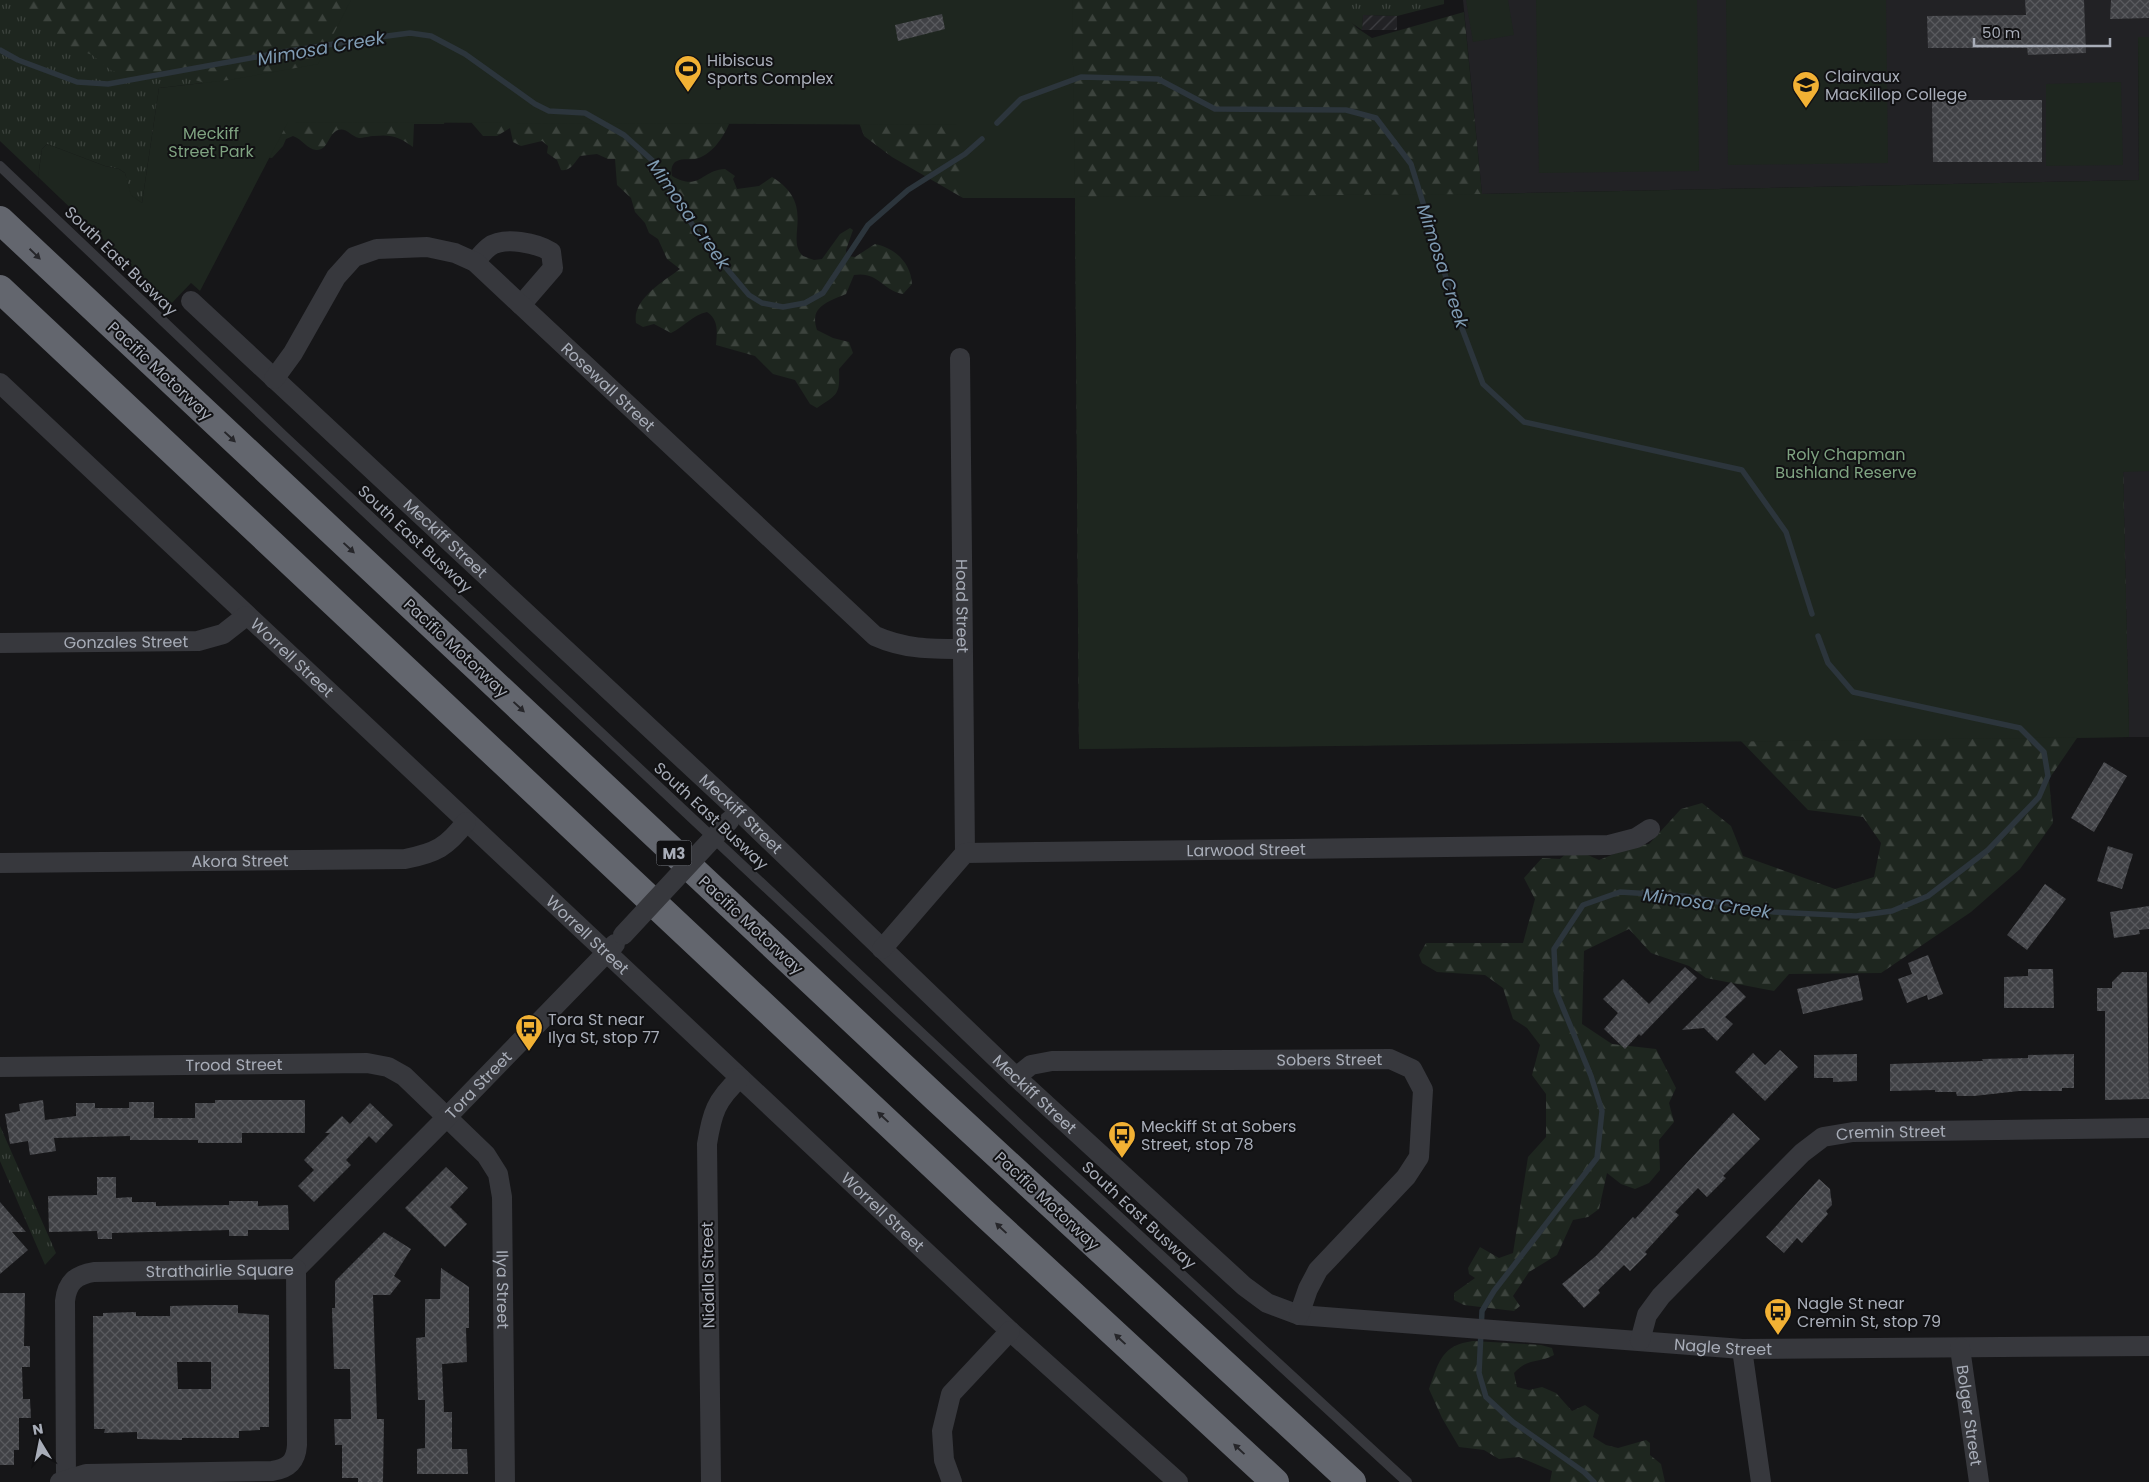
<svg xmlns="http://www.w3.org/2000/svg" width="2149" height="1482" viewBox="0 0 2149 1482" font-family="Poppins,sans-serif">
<defs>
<pattern id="industrial-furrows" width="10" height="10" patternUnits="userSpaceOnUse" patternTransform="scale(1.25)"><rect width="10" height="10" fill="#222225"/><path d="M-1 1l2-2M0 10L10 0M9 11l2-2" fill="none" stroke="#3f3f43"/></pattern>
<pattern id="grass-tufts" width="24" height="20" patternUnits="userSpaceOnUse" patternTransform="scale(1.25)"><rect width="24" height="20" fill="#1e261f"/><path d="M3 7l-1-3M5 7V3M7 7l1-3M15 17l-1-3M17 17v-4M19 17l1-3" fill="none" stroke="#3c433d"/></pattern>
<pattern id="forest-firs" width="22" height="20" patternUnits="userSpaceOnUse" patternTransform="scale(1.25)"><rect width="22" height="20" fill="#1e261f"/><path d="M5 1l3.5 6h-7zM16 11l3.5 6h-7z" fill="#3c433d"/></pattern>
<pattern id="building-cross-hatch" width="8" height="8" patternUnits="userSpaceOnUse" patternTransform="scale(1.25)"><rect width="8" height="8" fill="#404145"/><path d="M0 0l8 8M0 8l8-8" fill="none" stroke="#595a5e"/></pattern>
</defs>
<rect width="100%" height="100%" fill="#161618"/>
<path fill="#222225" d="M 1463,0 L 2149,0 L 2149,37 L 2138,38 L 2139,180 L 1482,194 Z
M 2123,471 L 2149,471 L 2149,737 L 2129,737 Z"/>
<path fill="url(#industrial-furrows)" d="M 1363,15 L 1397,16 L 1397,30 L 1362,30 Z"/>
<path fill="url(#grass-tufts)" d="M 0,0 L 521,0 L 229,80 L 159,88 L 142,203 L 130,195 L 125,173 L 119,169 L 105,166 L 47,144 L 42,149 L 38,177 L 0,141 Z
M 1318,0 L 1444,0 L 1444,4 L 1397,16 L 1363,15 L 1362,30 Z
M 0,1126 L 56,1253 L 45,1265 L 0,1161 Z"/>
<path fill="url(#forest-firs)" d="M 13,0 L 454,0 L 729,124 C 723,138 711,156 695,159 C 688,160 681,158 675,162 C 671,166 671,171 672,176 C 700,192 701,170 725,169 L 735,176 L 733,179 L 737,189 L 759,186 L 772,177 C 818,205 784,239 803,256 L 814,260 L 822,259 L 840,234 L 850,228 L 853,230 L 846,250 L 847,256 L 855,257 L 875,244 C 895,248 911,263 912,284 L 903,294 C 882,290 878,271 854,275 L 846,294 C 827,302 809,307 817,330 L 833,338 L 849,342 L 853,353 L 839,369 C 840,395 838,394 817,408 L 810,404 L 795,380 L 773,374 L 755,356 L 716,345 C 717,332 719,320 707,312 C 692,315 684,327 671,333 L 654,324 L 643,327 L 636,323 C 632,299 663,282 680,269 L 667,259 L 658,239 L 649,233 L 645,223 L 635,212 L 631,198 L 617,185 L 615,159 L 608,159 L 597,154 L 580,156 C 575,162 570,172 561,170 L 557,160 L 547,153 L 548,146 L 542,141 L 521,146 L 513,142 L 510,128 L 497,136 L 483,136 L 471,122 L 446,114 L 444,124 L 414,124 L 413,147 C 399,137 392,134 374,136 C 370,136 363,138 359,138 C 351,136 346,127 338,130 C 328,134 328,151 316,150 C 307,149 302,139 293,136 L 286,139 L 283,146 L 272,158 L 265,157 L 205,83 L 165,71 L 145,75 L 135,71 L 112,71 L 92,55 L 71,47 Z
M 984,0 L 1330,0 L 1357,28 L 1372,38 L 1464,12 L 1482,194 L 1476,252 L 2123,460 L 2129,737 L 2077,738 L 2049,779 L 2053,823 L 2020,869 L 1971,912 L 1881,973 L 1789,974 L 1774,991 L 1706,978 L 1689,966 L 1651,953 L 1629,929 L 1584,951 L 1582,1024 L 1612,1044 L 1656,1049 L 1676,1088 L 1669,1103 L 1674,1122 L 1659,1140 L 1660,1170 L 1649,1183 L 1635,1189 L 1621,1184 L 1607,1173 L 1599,1209 L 1588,1217 L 1573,1220 L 1557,1255 L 1529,1272 L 1513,1296 L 1520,1306 L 1514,1311 L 1464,1305 L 1454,1300 L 1454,1293 L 1475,1278 L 1469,1274 L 1468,1268 L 1480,1247 L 1499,1258 L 1513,1253 L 1528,1157 L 1546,1137 L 1546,1094 L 1532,1075 L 1540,1045 L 1527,1028 L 1513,1019 L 1503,988 L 1485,975 L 1437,972 L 1422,963 L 1419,955 L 1426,943 L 1523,943 L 1535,899 L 1524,878 L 1542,858 L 1560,859 C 1573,846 1585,854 1599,860 L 1634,846 L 1649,844 L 1681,809 L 1702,803 L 1731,826 L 1743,856 L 1835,889 L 1874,877 L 1881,843 L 1863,817 L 1808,810 L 1740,740 L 1079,749 L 1075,198 L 963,198 L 892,157 L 864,136 L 848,93 Z
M 1473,1341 L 1541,1345 L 1552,1348 L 1554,1355 C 1537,1364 1529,1357 1514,1373 L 1517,1387 L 1529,1390 L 1542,1387 L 1556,1393 L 1572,1411 L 1585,1405 L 1599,1415 L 1593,1437 L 1606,1445 L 1618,1448 L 1646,1440 L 1650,1443 L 1650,1455 L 1661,1464 L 1665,1482 L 1550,1482 L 1552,1471 L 1519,1457 L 1499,1459 L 1484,1450 L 1459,1447 L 1442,1418 L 1429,1389 C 1439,1361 1442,1345 1473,1341 Z"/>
<path fill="#1e261f" d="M 351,0 L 1072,0 L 1075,197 L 1482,194 L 2139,180 L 2138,37 L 2149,37 L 2149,471 L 2123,472 L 2129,737 L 1079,749 L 1075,198 L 963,198 L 963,125 L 288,122 L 200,291 L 191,283 L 171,304 L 38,177 L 42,149 L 47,144 L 105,166 L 119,169 L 125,173 L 131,195 L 142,203 L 159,88 L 229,80 L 318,64 Z
M 1466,0 L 1508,0 L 1514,35 L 1473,42 Z
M 1536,0 L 1697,0 L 1699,171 L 1539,173 Z
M 1726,0 L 1886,0 L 1888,163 L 1728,165 Z
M 2121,82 L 2123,165 L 2046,166 L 2046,84 Z"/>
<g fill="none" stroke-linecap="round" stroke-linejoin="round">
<path stroke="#2c353c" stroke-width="5.5" d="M 0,50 L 18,60 L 77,82 L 108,84 L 289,51 L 372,38 L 410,33 L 431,36 L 465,54 L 535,104 L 549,111 L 585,113 L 624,135 L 653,161 L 700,237 L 749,295 L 762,303 L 783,307 L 805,303 L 823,293 L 868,225 L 908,190 L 965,154 L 982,139
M 997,123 L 1021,99 L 1081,77 L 1158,79 L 1215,109 L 1346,110 L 1376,118 L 1411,164 L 1460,323 L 1483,384 L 1524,422 L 1742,470 L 1786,532 L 1812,614
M 1594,1482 L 1584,1472 L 1513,1422 L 1486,1397 L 1479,1373 L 1482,1311 L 1494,1291 L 1597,1158 L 1602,1111 L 1591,1076 L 1556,991 L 1554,949 L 1583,905 L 1620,892 L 1684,896 L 1774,912 L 1856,916 L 1892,911 L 1928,896 L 1988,850 L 2039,797 L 2048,776 L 2044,752 L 2020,728 L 1853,692 L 1828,663 L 1818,636"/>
</g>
<path fill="url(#building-cross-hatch)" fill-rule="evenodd" d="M 2025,0 L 2084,0 L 2086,53 L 2028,55 L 2027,48 L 1928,48 L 1927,16 L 2026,15 Z
M 2111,0 L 2149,0 L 2149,18 L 2110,19 Z
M 942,14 L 945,29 L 898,41 L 895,25 Z
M 1932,100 L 2042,100 L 2042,162 L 1933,162 Z
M 2104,762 L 2127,776 L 2094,832 L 2071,818 Z
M 2108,846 L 2133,854 L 2122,889 L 2097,881 Z
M 2045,884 L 2066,899 L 2027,950 L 2007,935 Z
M 2149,906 L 2149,929 L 2139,930 L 2140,934 L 2114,938 L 2110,912 Z
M 1928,955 L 1943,994 L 1928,1000 L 1927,995 L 1907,1003 L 1898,979 L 1912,974 L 1908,963 Z
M 1685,967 L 1697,978 L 1641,1036 L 1639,1034 L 1625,1049 L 1604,1029 L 1618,1013 L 1603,999 L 1623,979 L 1649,1004 Z
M 2028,969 L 2053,969 L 2054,1008 L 2004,1008 L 2004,977 L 2028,976 Z
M 2122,972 L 2147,972 L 2149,1099 L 2105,1100 L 2105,1011 L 2097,1011 L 2097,988 L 2112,988 L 2112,982 Z
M 1858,975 L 1863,1000 L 1803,1014 L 1797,989 Z
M 1731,982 L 1746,997 L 1725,1017 L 1733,1024 L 1717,1041 L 1704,1028 L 1682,1030 Z
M 1780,1050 L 1798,1067 L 1765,1101 L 1735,1072 L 1753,1053 L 1765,1065 Z
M 1857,1054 L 1857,1081 L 1833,1082 L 1833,1078 L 1814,1078 L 1814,1055 Z
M 2074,1054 L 2074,1088 L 2062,1088 L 2062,1091 L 2019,1091 L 1974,1096 L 1957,1096 L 1956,1092 L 1935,1092 L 1935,1090 L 1890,1091 L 1890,1064 L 1983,1061 L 1982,1059 L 2028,1058 L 2028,1055 Z
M 43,1100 L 45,1120 L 76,1116 L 76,1103 L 95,1103 L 95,1108 L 129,1108 L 129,1102 L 154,1102 L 154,1118 L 195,1118 L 195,1103 L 215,1103 L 215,1100 L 305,1100 L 305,1133 L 242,1133 L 242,1143 L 198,1143 L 198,1140 L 130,1140 L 130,1136 L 54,1138 L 56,1151 L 30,1155 L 28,1141 L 10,1144 L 5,1114 L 20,1111 L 19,1104 Z
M 370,1103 L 393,1125 L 376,1143 L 369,1136 L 346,1160 L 351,1165 L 314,1202 L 298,1186 L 314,1170 L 304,1160 L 330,1133 L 325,1133 L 342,1116 L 350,1124 Z
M 1733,1113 L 1760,1139 L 1723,1176 L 1726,1178 L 1707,1197 L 1698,1188 L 1675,1212 L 1679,1215 L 1645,1252 L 1647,1254 L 1630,1271 L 1624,1265 L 1598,1290 L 1600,1293 L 1584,1308 L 1562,1284 L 1596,1256 L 1633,1217 L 1635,1219 Z
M 446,1167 L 468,1188 L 450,1207 L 467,1224 L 445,1247 L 405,1208 Z
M 97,1177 L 116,1177 L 116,1198 L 132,1197 L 132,1202 L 156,1202 L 156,1206 L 229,1205 L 229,1201 L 258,1201 L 258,1206 L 288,1205 L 289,1230 L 248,1230 L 248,1236 L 229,1236 L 229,1230 L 112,1233 L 112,1239 L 98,1239 L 97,1231 L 49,1232 L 48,1196 L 97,1195 Z
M 1819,1179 L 1830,1189 L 1832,1205 L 1826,1211 L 1828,1214 L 1802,1243 L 1797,1238 L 1784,1253 L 1766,1237 Z
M 0,1202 L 26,1232 L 12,1232 L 28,1250 L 0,1274 Z
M 384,1232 L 411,1249 L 394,1276 L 401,1281 L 390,1295 L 373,1295 L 377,1419 L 384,1419 L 383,1482 L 358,1482 L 358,1478 L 342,1478 L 342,1445 L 335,1445 L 334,1419 L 351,1419 L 350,1369 L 334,1369 L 332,1308 L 335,1308 L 335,1281 Z
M 441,1268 L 469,1287 L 469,1328 L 466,1328 L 467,1362 L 442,1364 L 444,1412 L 452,1412 L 452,1449 L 467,1449 L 468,1474 L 417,1474 L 417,1449 L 425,1448 L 425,1400 L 418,1400 L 416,1338 L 425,1337 L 425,1299 L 440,1299 Z
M 0,1293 L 25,1293 L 24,1346 L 30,1346 L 30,1367 L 22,1367 L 23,1399 L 30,1399 L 31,1418 L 19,1418 L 19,1450 L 14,1450 L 14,1465 L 0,1465 Z
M 209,1305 L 238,1305 L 238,1313 L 269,1315 L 269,1427 L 260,1427 L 260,1430 L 239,1431 L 239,1438 L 182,1438 L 182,1440 L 137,1439 L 137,1432 L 104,1433 L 105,1429 L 94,1429 L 93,1316 L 103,1316 L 103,1313 L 136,1312 L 136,1316 L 170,1316 L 170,1306 ZM 177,1362 L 211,1362 L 211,1389 L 178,1389 Z"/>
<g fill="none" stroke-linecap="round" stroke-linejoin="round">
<path stroke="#37383d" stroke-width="10" d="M 0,166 L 284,436 L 1041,1145 L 1407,1482"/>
<g stroke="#37383d" stroke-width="20">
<path d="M 475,262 C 479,257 484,251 489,247 C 504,236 537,243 551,252 L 553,268 L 521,305"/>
<path id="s1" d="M 191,301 L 741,813 L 1016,1077 L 1244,1286 L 1267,1303 L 1299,1315 L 1742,1349 L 2149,1346"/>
<path id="s2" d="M 960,358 L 965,853"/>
<path id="s3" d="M 274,379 L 293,353 L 336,277 L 354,257 L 377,249 L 427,247 L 455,253 L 475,262 L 875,636 C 904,649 930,649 962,649"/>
<path id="s4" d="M 0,383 L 1010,1331 L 1178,1482"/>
<path id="s5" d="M 0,643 L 198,641 L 223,634 L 246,616"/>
<path id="s6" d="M 0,863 L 405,859 C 436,853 447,847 466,822"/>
<path id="s7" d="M 882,949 L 965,853 L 1609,845 L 1636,838 L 1650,829"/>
<path id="s8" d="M 0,1067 L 367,1063 L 388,1067 L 404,1076 L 486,1155 L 498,1174 L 502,1197 L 505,1482"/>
<path id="s9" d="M 1016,1077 L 1031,1065 L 1052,1061 L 1390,1059 L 1412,1069 L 1423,1090 L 1419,1157 L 1406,1177 L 1318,1270 L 1308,1289 L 1299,1315"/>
<path id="s10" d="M 296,1269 L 447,1117 L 615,944"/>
<path id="s11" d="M 1640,1341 L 1647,1315 L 1661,1296 L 1802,1153 L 1823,1137 L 1853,1132 L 2149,1128"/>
<path id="s12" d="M 1960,1348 L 1979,1482"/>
<path d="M 1742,1349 L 1761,1482"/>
<path id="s13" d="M 66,1479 L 65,1301 C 67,1282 76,1275 94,1272 L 296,1269"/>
<path d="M 60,1482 L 86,1474 L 272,1471 C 288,1469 296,1462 297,1445 L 296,1269"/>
<path d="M 711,1482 L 707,1144 C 712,1113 716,1100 740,1078"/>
<path d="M 952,1482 L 944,1460 L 942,1431 L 951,1394 L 1010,1331"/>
</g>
<path stroke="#63666e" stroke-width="28" d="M 0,220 L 936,1098 L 1352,1482
M 0,289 L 984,1213 L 1275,1482"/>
<path stroke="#37383d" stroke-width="20" d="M 623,935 L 729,821"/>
</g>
<defs><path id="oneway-solid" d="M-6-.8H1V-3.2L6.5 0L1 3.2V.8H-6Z" transform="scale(1.25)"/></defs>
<g fill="#26262a">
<use href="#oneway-solid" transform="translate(35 254) rotate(44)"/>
<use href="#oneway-solid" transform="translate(230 437) rotate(43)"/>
<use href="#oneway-solid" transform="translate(349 548) rotate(43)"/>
<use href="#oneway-solid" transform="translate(519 707) rotate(43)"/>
<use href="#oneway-solid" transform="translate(883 1117) rotate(-137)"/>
<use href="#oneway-solid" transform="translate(1001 1228) rotate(-137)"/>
<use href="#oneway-solid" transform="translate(1120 1339) rotate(-137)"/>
<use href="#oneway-solid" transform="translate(1239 1449) rotate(-137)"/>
</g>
<defs>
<symbol id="stadium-pin" viewBox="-11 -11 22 30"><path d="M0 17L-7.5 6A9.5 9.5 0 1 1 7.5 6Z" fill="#f2b134" stroke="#111113"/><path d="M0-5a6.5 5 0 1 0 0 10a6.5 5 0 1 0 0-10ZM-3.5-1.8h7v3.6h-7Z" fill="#111"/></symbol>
<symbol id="school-pin" viewBox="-11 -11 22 30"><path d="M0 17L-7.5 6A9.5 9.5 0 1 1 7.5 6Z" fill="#f2b134" stroke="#111113"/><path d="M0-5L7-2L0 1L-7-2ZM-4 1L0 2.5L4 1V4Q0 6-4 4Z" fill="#111"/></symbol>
<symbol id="bus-pin" viewBox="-11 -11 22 30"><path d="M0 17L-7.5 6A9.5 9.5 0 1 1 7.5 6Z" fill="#f2b134" stroke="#111113"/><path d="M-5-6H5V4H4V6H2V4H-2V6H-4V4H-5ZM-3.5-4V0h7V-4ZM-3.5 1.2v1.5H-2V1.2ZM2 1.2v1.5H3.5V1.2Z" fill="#111"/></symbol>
</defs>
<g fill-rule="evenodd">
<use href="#stadium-pin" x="672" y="53" width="32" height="43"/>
<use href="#school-pin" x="1790" y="69" width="32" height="43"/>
<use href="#bus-pin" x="513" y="1012" width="32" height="43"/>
<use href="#bus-pin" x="1106" y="1119" width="32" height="43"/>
<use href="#bus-pin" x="1762" y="1296" width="32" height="43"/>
</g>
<g text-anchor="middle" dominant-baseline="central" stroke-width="4" stroke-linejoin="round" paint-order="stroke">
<rect fill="#111113" stroke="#7b7e86" stroke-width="1" x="656.5" y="840.5" width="35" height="25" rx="4"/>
<g font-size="15" font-weight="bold" fill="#a8adb8">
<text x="674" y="853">M3</text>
</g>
<g font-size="16" fill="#a8adb8" stroke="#111113" text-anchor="start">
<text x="707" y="60">Hibiscus<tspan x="707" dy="18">Sports Complex</tspan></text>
<text x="1825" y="76">Clairvaux<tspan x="1825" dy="18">MacKillop College</tspan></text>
<text x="548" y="1019">Tora St near<tspan x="548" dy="18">Ilya St, stop 77</tspan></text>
<text x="1141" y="1126">Meckiff St at Sobers<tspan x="1141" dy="18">Street, stop 78</tspan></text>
<text x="1797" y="1303">Nagle St near<tspan x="1797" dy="18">Cremin St, stop 79</tspan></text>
</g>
<g font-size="16" fill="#7fa381" stroke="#111113">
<text x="211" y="133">Meckiff<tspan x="211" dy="18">Street Park</tspan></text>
<text x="1846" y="454">Roly Chapman<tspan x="1846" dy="18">Bushland Reserve</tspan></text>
</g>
<g font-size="16" fill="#a8adb8" stroke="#111113">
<text transform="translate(121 261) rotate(44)">South East Busway</text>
<text transform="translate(160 371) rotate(43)">Pacific Motorway</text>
<text stroke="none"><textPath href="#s3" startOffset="454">Rosewall Street</textPath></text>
<text stroke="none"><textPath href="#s1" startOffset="348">Meckiff Street</textPath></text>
<text transform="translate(415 539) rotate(43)">South East Busway</text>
<text stroke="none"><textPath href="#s2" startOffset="248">Hoad Street</textPath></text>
<text stroke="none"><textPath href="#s5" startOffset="126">Gonzales Street</textPath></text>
<text transform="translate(456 648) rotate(43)">Pacific Motorway</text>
<text stroke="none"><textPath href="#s4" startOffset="401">Worrell Street</textPath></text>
<text stroke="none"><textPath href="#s1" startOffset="752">Meckiff Street</textPath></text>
<text transform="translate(711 816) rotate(43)">South East Busway</text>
<text stroke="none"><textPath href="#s7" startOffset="408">Larwood Street</textPath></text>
<text stroke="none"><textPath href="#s6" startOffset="240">Akora Street</textPath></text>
<text transform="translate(751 925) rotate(43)">Pacific Motorway</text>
<text stroke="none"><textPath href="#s4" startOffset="806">Worrell Street</textPath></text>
<text stroke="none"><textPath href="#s9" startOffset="318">Sobers Street</textPath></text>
<text stroke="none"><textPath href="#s8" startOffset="234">Trood Street</textPath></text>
<text stroke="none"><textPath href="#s10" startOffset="259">Tora Street</textPath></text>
<text stroke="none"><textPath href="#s1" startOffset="1158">Meckiff Street</textPath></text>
<text stroke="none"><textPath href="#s11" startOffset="346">Cremin Street</textPath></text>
<text transform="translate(1047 1201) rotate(43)">Pacific Motorway</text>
<text stroke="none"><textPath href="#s4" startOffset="1211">Worrell Street</textPath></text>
<text transform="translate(1139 1215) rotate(43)">South East Busway</text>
<text stroke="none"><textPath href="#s13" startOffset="349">Strathairlie Square</textPath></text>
<text transform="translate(708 1275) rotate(-91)">Nidalla Street</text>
<text stroke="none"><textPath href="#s8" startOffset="659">Ilya Street</textPath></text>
<text stroke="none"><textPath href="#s1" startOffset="1930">Nagle Street</textPath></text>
<text stroke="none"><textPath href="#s12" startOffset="68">Bolger Street</textPath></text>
</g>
<g font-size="18" font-style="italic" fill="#7f9bb3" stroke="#111113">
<text transform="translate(321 48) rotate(-10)">Mimosa Creek</text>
<text transform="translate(689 214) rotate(55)">Mimosa Creek</text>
<text transform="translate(1443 266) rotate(72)">Mimosa Creek</text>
<text transform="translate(1707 903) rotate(8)">Mimosa Creek</text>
</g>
</g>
<g transform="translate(40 1442) rotate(350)" stroke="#111113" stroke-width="4" paint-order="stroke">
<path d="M0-4L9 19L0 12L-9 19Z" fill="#a8adb8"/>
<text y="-8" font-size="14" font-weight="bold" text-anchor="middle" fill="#a8adb8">N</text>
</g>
<path d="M1974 38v8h136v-8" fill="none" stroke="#a8adb8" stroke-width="2.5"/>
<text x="1982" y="38" font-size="15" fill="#a8adb8" stroke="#111113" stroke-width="4" paint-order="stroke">50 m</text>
</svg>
